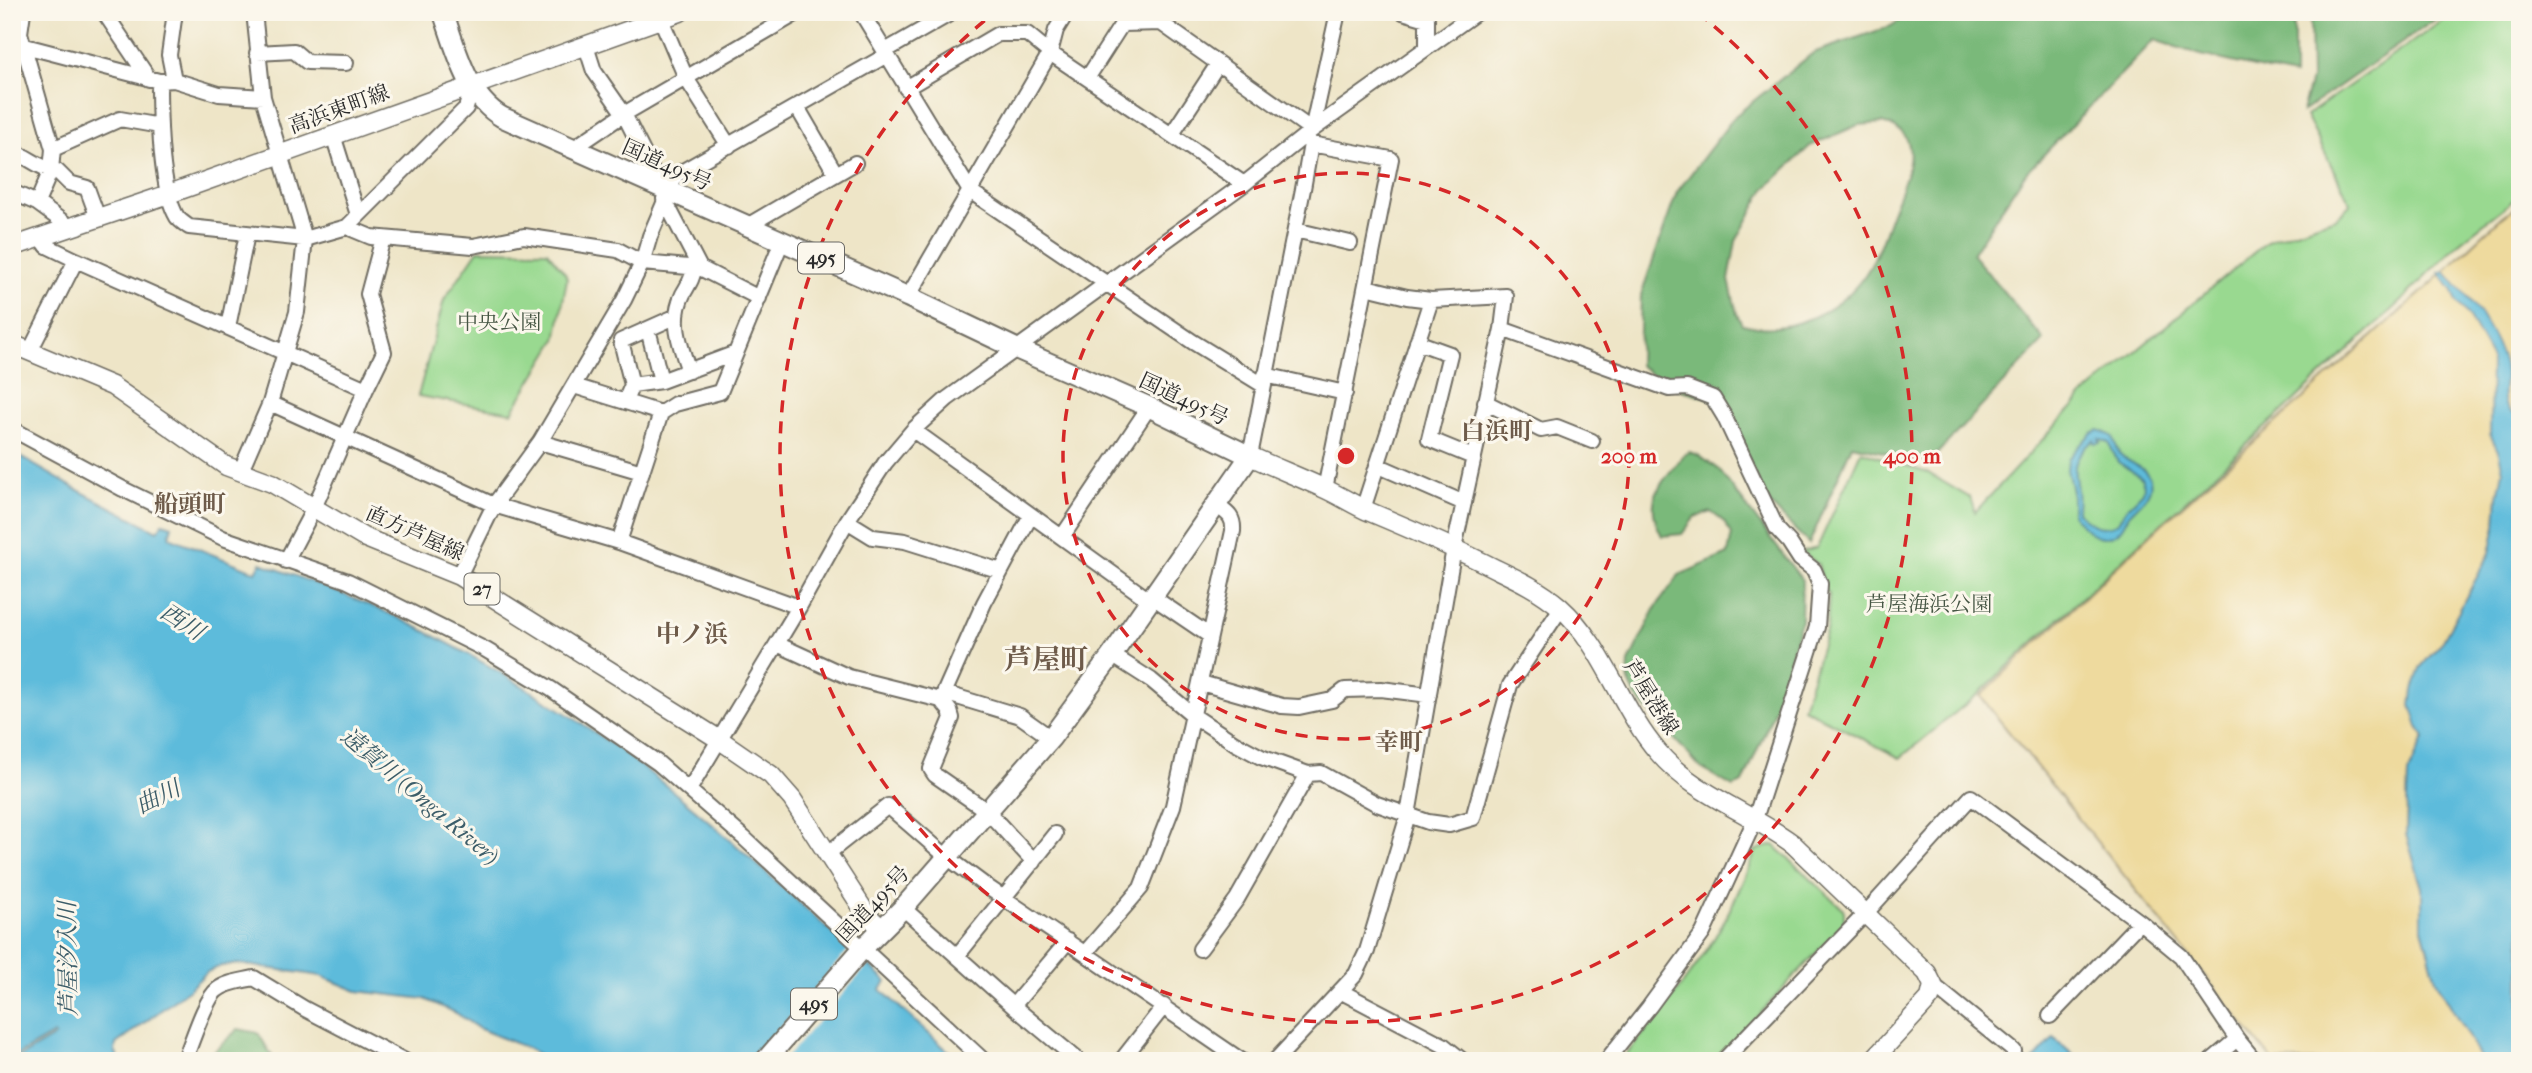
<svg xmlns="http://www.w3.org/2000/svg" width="2532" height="1073" viewBox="0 0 2532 1073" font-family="'IM FELL French Canon','Noto Serif JP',serif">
<rect width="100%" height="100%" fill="#fbf7ec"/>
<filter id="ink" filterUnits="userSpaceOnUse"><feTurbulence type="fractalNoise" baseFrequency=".0143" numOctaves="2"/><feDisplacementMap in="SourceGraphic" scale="14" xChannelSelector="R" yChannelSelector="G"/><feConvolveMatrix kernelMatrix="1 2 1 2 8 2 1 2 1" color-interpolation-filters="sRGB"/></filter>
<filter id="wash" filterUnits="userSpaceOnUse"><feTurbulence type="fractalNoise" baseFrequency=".00686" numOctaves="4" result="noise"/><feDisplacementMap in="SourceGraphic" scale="28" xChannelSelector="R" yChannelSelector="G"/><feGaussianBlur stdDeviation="1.57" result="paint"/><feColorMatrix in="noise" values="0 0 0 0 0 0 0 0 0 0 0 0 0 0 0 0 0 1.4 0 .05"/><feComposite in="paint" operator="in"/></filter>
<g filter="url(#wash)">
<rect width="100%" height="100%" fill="#eee5c7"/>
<path fill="#99d990" stroke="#62825e" stroke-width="2" d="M 2455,12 L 2520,12 L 2520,195 L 2460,242 L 2400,302 L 1978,694 L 1900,758 L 1803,708 L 1827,628 L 1829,594 L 1825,590 L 1818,564 L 1802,552 L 1817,548 L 1861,451 L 1928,473 L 1970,498 L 1975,512 L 2086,393 L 2269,240 L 2335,218 L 2351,204 L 2306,116 Z
M 478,250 L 547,251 L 565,273 L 567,279 L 556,340 L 512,412 L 418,396 L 444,300 Z
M 1774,845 L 1842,908 L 1844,911 L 1844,923 L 1716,1061 L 1621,1061 C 1651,1024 1682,988 1708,948 C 1728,918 1742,884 1756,850 Z"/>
<path fill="#7ab97a" stroke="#527252" stroke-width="2" fill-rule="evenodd" d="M 1912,12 L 2294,12 L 2294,76 L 2201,55 L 2154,40 L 2024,175 L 1972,254 L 2044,340 L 1932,459 L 1918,460 L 1852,445 L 1809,544 L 1766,500 L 1723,402 L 1666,385 L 1639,365 L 1641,295 L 1677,192 L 1735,116 L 1813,53 L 1891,26 ZM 1882,123 C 1891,126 1900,128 1905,136 C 1917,154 1903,185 1896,202 C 1887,223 1881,247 1870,267 C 1845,310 1790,337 1742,324 L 1737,314 L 1729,280 L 1736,241 L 1764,190 L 1810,146 L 1858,125 Z
M 2310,12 L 2446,12 L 2302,112 L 2311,79 Z
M 1689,452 L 1698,455 L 1719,470 L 1802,580 L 1801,621 L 1778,702 L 1743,783 L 1733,787 L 1701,768 L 1636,697 L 1628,679 L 1629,662 L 1656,607 L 1679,575 L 1728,554 L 1732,534 L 1723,521 L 1711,512 L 1695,517 L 1682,534 L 1662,536 C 1642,499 1661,484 1683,456 Z
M 238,1029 L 258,1033 L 275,1061 L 204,1061 Z"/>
<path fill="#eeda9e" stroke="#8c8264" stroke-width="2" d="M 2520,204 L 2520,457 L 2498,496 L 2496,526 L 2490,553 L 2442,642 L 2420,668 L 2418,727 L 2425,737 L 2408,775 L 2406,834 L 2422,888 L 2422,928 L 2436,980 L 2482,1061 L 2273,1061 L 1980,696 L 2162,524 L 2430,285 L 2502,217 Z"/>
<path fill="#5dbbdb" stroke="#447383" stroke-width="2" fill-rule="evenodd" d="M 2445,271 C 2453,283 2464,292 2473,304 C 2483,317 2499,345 2503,361 C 2511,386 2491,402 2520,418 L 2520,1061 L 2482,1061 L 2436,980 L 2422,928 L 2422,888 L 2406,834 L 2408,774 L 2425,737 L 2418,727 L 2411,705 L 2413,690 L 2420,668 L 2442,642 L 2490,553 L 2496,526 L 2498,496 L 2503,471 L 2499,453 L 2490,434 L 2491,357 L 2467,314 L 2457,302 L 2453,291 L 2440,273 Z
M 2099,430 L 2112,436 C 2115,442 2117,450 2121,455 C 2130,465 2145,465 2150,479 C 2154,495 2137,505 2129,515 C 2125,521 2123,529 2117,533 C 2098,545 2083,528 2072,514 L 2072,491 L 2067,470 L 2068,459 L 2091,433 ZM 2099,439 L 2109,443 L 2118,462 L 2141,477 L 2144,486 L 2143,492 L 2128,507 L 2117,523 C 2102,532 2088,524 2077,512 C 2077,505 2078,497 2077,490 C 2073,464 2072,458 2094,440 L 2095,444 L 2100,443 Z
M 12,452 L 76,489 L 157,531 L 163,523 L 172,526 L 169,537 L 256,572 L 261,563 C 308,581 357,598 403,620 C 458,647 513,679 564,712 C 665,776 753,860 841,941 L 856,938 L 862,959 L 886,981 L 881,990 L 959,1061 L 552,1061 L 527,1048 L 478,1028 L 456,1013 L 425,999 L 357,991 L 321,976 L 240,964 L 221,966 L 207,972 L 188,990 L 116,1044 L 115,1051 L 120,1061 L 13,1061 L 55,1036 L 54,1034 L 12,1058 Z
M 2054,1038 L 2080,1061 L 2033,1061 Z"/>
<path fill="#eee5c7" d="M 857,940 L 871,962 L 783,1061 L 752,1061 Z"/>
</g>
<g filter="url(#ink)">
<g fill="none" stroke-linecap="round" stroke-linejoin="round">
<defs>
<path id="minor" d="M 23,12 L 20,33 L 53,149 L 51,170 L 37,203
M 104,12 L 149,79
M 861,12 L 970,191 L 1193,342 L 1263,385
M 1403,12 L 1427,19 L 1427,46
M 661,19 L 686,78 L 729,146
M 586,46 L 594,71 L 624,114 L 654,174 L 650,182
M 12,48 L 25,46 L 159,81 L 174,80 L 219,94 L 263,97
M 885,51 L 953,12
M 257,53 L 294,51 L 307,62 L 346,63
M 1088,77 L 1122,24 L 1161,23 L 1312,130
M 174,80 L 169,55 L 175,12
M 159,81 C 159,115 160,189 177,217 C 180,221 185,224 189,227 L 305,239 L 347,227 L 466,108 L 473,85
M 906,88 L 998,34 L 1027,34 L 1050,53 L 1244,184
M 797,107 L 836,174
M 1312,130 L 1338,12
M 1172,134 L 1218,64
M 333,135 L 358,215
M 1311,144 L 1391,159 L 1325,489
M 574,148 L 624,114 L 799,12
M 53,149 L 120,119 L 160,126
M 12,151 C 28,156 41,170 57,171 L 69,183 L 87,188 L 98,218
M 12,192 L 37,203 L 70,227
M 664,199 L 700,268
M 747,226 L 855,163
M 347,227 L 371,237 L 473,246 L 524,236 L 618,250 L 642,263 L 700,268 L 759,298
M 1295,230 L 1350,243
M 41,236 L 47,246 L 76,260 L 366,389 L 314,508 L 286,561
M 908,297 L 1050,53 L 1056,30 L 1067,12
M 228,327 L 247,234
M 648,329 L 661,381
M 1502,329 L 1669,389 L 1687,388 L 1713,398 L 1724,416 L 1777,529 L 1789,542 L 1800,559 L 1814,570 L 1820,584 L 1817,627 L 1754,822 L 1703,933 L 1649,1007 L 1606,1061
M 1417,342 L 1450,354 L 1429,439 L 1473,457
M 30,351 L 76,260
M 689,371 C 680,346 670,320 683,294 C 688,285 693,279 694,268
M 1265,375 L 1345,393
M 632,385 L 621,341 L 677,316
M 574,386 L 661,413
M 366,389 L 384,352 L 368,294 L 383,238
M 625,401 L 632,385 L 661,381 L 736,353
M 1485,402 L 1541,430 L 1557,427 L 1592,441
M 270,403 L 494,505 L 619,542 L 799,607
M 12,429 L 123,489 L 223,538 L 348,581 L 486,650 L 551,689 L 658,763 L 744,838 L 984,1061
M 913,430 L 1149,600 L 1157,600 L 1210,636
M 540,442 L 642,472
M 1250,456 L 1303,189 L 1311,144 L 1308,139
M 1377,465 L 1464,503
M 241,470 L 270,403 L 297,312 L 305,239 L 263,97 L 254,12
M 1363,509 L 1431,300
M 847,521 L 873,537 L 905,541 L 1001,571
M 1062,537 L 1149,407
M 619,542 L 661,413 L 675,404 L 720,392 L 782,241
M 459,576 L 494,505 L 540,442 L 624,300 L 642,263 L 650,236 L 676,175 L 887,55
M 777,644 L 849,677 L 941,700 L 984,603 L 1031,515
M 1112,655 L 1151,680 L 1194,716 L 1235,743 L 1261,757 L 1308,774 L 1321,773 L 1377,804 L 1428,822 L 1449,825 L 1473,818 L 1510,685 L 1561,608
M 1201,683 L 1282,706 L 1299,707 L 1332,700 L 1345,690 L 1381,689 L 1429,695
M 944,693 L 1020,716 L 1051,738
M 941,700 L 950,711 L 952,718 L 931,769 L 935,775 L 987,811 L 1034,862
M 689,790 L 799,607 L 847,521 L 885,463 L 913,430 L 947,399 L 1244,184 L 1312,130 L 1477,12
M 827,854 L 888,806 L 947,857 L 986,886 L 1242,1061
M 903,908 L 1013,1006 L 1079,1061
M 1200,949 L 1237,899 L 1308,774
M 1085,953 L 1141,888 L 1173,806 L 1233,531 C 1234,516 1227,513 1216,505
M 957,956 L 1055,834
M 1933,985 L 2014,1051
M 1340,991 L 1443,1045 L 1463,1061
M 1013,1006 L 1068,941
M 2050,1016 L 2140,922
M 184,1061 C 191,1045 205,999 217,990 C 227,982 242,981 254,978 L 305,1009 L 405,1061
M 1121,1061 L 1164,1006
M 1275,1061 L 1356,974 L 1367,951 L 1408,815 L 1454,548 L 1502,329 L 1506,296 L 1431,300 L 1407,297 L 1366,287
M 1723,1061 L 1865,914 L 1971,797 L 2140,922 L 2181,956 L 2237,1039 L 2255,1061
M 2211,1061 L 2237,1039"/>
<path id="major" d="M 12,247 L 169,194 L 680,12
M 12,344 L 112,386 L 226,466 L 272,483 L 363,537 L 459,576 L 720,740 L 771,775 L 792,799 L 867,915 L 881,928
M 1250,456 C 1274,467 1299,477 1323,488 C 1339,495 1354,505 1370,512 C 1413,530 1455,548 1496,569 C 1519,580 1540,590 1560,607 C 1604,646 1620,708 1658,752 C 1693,794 1750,812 1793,844 L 1927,973 L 1933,985 L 1930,998 L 1872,1061"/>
<path id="highway" d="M 443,12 C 456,49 467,97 502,117 L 908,297 L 1017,349 L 1149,407 L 1250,456 L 1112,655 L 1051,738 L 903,908 L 863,948 L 765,1061"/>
</defs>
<use href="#minor" stroke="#6f6c62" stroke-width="18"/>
<use href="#major" stroke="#6f6c62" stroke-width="21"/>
<use href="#highway" stroke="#6f6c62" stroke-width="23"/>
<use href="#minor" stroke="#fff" stroke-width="14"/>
<use href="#major" stroke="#fff" stroke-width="18"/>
<use href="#highway" stroke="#fff" stroke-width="19"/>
</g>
</g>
<g fill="none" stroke="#d62828" stroke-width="3.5" stroke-dasharray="12 9">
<circle cx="1346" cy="456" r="283"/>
<path d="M1698 13A566 566 0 1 1 994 13"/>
</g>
<g text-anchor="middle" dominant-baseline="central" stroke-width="6" stroke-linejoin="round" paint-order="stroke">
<g fill="#fbf7ec" stroke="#696865" stroke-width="2">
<rect x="798" y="242.5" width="46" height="31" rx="5"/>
<rect x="464.5" y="573.5" width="35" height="31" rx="5"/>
<rect x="791" y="988.5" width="46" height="31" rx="5"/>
</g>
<g font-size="19" font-weight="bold" fill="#2b2b2b">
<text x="821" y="258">495</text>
<text x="482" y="589">27</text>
<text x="814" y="1004">495</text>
</g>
<g font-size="21" fill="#2b2b2b" stroke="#fbf7ec">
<text transform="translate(339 109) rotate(-20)">高浜東町線</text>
<text transform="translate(667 165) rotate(24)">国道495号</text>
<text transform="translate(1184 399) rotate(25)">国道495号</text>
<text transform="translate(415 533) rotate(24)">直方芦屋線</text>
<text transform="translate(1651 697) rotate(58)">芦屋港線</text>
<text transform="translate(873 904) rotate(-47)">国道495号</text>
</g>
<g font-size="21" fill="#465644" stroke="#fbf7ec">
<text x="499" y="322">中央公園</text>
<text x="1929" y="604">芦屋海浜公園</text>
</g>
<g font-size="23" font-style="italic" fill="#3c5d69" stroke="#fbf7ec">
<text transform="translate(182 622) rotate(33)">西川</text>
<text transform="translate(420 796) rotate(40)">遠賀川 (Onga River)</text>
<text transform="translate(158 797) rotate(-26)">曲川</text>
<text transform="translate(68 959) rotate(-91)">芦屋汐入川</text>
</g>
<g font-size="24" font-weight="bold" fill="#6e5b4a" stroke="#fbf7ec">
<text x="1497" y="431">白浜町</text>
<text x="190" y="504">船頭町</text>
<text x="692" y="634">中ノ浜</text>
<text x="1399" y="742">幸町</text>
</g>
<g font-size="28" font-weight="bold" fill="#6e5b4a" stroke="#fbf7ec">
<text x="1046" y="659">芦屋町</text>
</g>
</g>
<circle cx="1346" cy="456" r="10" fill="#d62828" stroke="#fbf7ec" stroke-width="3.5"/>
<g font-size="21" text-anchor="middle" font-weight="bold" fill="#d62828" stroke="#fbf7ec" stroke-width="6" stroke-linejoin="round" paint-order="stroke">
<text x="1629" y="463">200 m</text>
<text x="1912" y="463">400 m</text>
</g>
<rect width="2532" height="1073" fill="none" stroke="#fbf7ec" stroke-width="42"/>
</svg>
